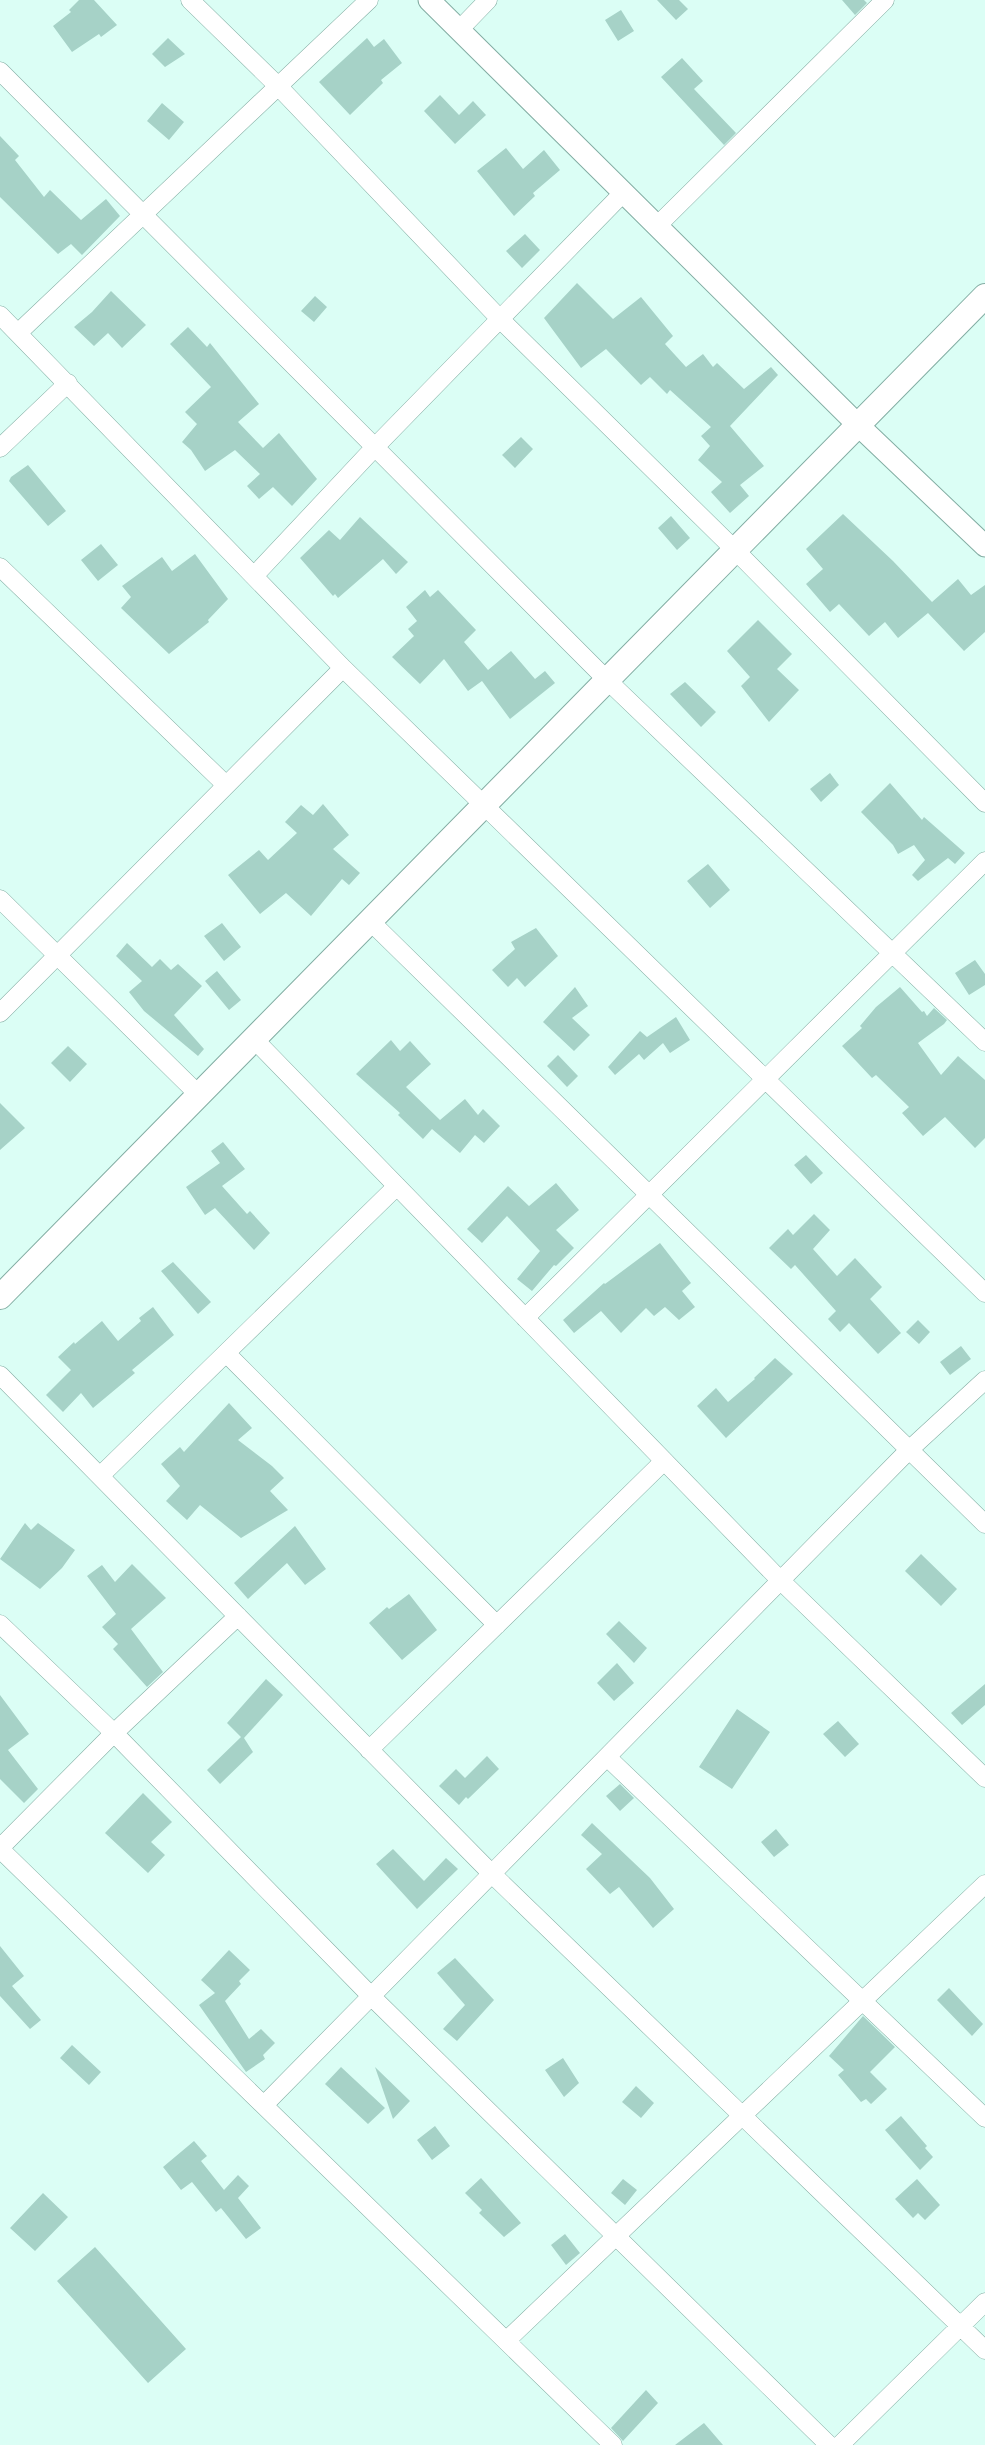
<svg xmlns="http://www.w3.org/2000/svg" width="985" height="2445" viewBox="0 0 985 2445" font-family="Jost,sans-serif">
<rect width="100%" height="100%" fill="#dbfef5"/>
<path fill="#a6d2c7" d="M 79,0 L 94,0 L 117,25 L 101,37 L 99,34 L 72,52 L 53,26 L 71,12 L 69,10 Z
M 657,0 L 679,0 L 688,9 L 676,20 Z
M 842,0 L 864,0 L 867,3 L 855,15 Z
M 621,10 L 634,31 L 618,41 L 605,20 Z
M 168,38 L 185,54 L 165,67 L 152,54 Z
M 367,38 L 374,47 L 384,39 L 402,63 L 381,80 L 383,83 L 350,115 L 319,82 Z
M 682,58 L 703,81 L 694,89 L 736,133 L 724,145 L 661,77 Z
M 440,95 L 459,115 L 473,101 L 486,115 L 455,144 L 424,111 Z
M 162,103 L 184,122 L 169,140 L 147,121 Z
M 0,136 L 19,156 L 15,160 L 44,197 L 50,190 L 81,220 L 106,199 L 120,216 L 82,255 L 71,244 L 58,254 L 0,197 Z
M 506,148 L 523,169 L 544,150 L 560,170 L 533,193 L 535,196 L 514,216 L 477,171 Z
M 525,234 L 540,250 L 522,268 L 506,251 Z
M 577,283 L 613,319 L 641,297 L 673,336 L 665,344 L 686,367 L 703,354 L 713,367 L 717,363 L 744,389 L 771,367 L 778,375 L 730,426 L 764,466 L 740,485 L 749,496 L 730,513 L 711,492 L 722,482 L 698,460 L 710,446 L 701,436 L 711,427 L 670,390 L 667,394 L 650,377 L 641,385 L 606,349 L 581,368 L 544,318 Z
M 111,291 L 146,325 L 122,348 L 108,333 L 94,346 L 74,327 L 92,312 Z
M 315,296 L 327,307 L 314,322 L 301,311 Z
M 188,327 L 207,347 L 210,343 L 259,404 L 238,422 L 263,448 L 279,433 L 317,479 L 292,506 L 273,487 L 259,499 L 247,486 L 260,474 L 235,450 L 205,471 L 191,450 L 182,442 L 197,424 L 185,412 L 211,387 L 170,344 Z
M 521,437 L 533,449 L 515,468 L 502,455 Z
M 28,465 L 66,511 L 48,526 L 9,481 L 11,477 Z
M 843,514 L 893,561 L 932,602 L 958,579 L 971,595 L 985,585 L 985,632 L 964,651 L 928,613 L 898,638 L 885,622 L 869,636 L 839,604 L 830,612 L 806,584 L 823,569 L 806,549 Z
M 671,516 L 690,538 L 677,550 L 658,528 Z
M 360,517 L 408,562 L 396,574 L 383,559 L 338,598 L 335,594 L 333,596 L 300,558 L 329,530 L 340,540 Z
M 101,544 L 118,565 L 98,581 L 81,560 Z
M 195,554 L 228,599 L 208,620 L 209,622 L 169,654 L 121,608 L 131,597 L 122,586 L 162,557 L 172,571 Z
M 425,590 L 430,597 L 438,590 L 476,630 L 464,642 L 488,670 L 511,651 L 535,679 L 545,671 L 555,683 L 510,719 L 482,681 L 468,691 L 444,659 L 420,684 L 392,657 L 414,636 L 408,629 L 417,621 L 406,607 Z
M 758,620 L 792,654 L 777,669 L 799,690 L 769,722 L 741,686 L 750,677 L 727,651 Z
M 685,682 L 716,712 L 701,727 L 670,694 Z
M 830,773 L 839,785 L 821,802 L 810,789 Z
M 890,783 L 922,820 L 924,817 L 965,853 L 955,864 L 948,858 L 918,881 L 912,875 L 925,860 L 914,845 L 898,854 L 893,845 L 861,812 Z
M 323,804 L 349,835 L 333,849 L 360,873 L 349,885 L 342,879 L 311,916 L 286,893 L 260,914 L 228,875 L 259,850 L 268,860 L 297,833 L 285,822 L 301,805 L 313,815 Z
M 708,864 L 730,890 L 710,908 L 687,881 Z
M 222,923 L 241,947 L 224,961 L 204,936 Z
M 536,928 L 558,956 L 525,987 L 517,978 L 508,987 L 492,970 L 515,949 L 511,942 Z
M 127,943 L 152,967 L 160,959 L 171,970 L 178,964 L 202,986 L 174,1015 L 204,1049 L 198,1056 L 144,1011 L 129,992 L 142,981 L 116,956 Z
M 975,960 L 985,974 L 985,985 L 969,995 L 955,973 Z
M 217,971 L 241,1000 L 229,1010 L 205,981 Z
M 575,987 L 588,1006 L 572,1018 L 590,1035 L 574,1051 L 543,1022 Z
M 900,987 L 922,1012 L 924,1011 L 927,1016 L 934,1008 L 947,1020 L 944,1024 L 918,1043 L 941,1075 L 958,1056 L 985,1080 L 985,1138 L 975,1148 L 945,1117 L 923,1136 L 902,1113 L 909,1107 L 876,1075 L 872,1078 L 842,1046 L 862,1028 L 860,1026 L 876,1007 Z
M 676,1017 L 690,1040 L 670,1053 L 663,1043 L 644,1060 L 639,1054 L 615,1075 L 608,1067 L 640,1031 L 647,1037 Z
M 391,1040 L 400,1051 L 410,1041 L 431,1064 L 406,1087 L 440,1120 L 465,1099 L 478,1115 L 483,1109 L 500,1126 L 484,1143 L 475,1135 L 460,1153 L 432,1129 L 423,1139 L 398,1115 L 400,1113 L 356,1074 Z
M 68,1046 L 87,1064 L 70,1082 L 51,1063 Z
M 558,1055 L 578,1076 L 567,1087 L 547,1066 Z
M 0,1103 L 25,1128 L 0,1150 Z
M 223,1142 L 245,1169 L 222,1186 L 247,1214 L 250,1211 L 270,1233 L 254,1250 L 215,1208 L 205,1215 L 186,1187 L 220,1163 L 211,1151 Z
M 806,1155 L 823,1173 L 811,1184 L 794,1165 Z
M 556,1183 L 579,1210 L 556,1230 L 574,1248 L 556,1266 L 554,1265 L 532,1291 L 517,1279 L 540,1251 L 507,1216 L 482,1243 L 467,1229 L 508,1186 L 529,1206 Z
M 814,1214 L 830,1230 L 813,1249 L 837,1276 L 855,1258 L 882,1287 L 870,1299 L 901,1333 L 878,1354 L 849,1323 L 840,1332 L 828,1319 L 836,1311 L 795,1265 L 791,1269 L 769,1248 L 788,1229 L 793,1235 Z
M 660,1243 L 691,1283 L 682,1291 L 695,1307 L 679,1320 L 665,1307 L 654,1316 L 646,1308 L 621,1333 L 601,1311 L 574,1333 L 563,1320 L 604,1283 L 605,1284 Z
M 173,1262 L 211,1302 L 198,1314 L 161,1271 Z
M 153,1307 L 174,1335 L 132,1370 L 135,1373 L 93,1408 L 81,1393 L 63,1412 L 46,1395 L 71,1370 L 58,1357 L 74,1342 L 75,1344 L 102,1321 L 118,1341 L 141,1321 L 139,1318 Z
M 918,1320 L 930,1332 L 919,1344 L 906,1332 Z
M 961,1346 L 971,1359 L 950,1375 L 940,1362 Z
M 775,1358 L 793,1374 L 726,1438 L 697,1406 L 716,1388 L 728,1402 L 755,1379 L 754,1378 Z
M 229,1403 L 252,1428 L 238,1440 L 272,1466 L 284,1478 L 270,1491 L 288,1510 L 241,1538 L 200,1505 L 187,1520 L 166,1501 L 180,1486 L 161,1464 L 180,1447 L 184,1452 Z
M 25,1523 L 31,1530 L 38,1523 L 75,1550 L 62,1568 L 40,1589 L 0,1559 Z
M 295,1526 L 326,1569 L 305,1585 L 287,1563 L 248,1599 L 234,1583 Z
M 921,1554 L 957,1589 L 941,1606 L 905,1571 Z
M 132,1564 L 166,1598 L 131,1629 L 163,1672 L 147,1687 L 113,1649 L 118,1644 L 102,1627 L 116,1614 L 87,1576 L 102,1565 L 115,1582 Z
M 409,1594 L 437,1630 L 402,1660 L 369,1623 L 387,1607 L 389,1609 Z
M 619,1621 L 647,1648 L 634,1663 L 606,1634 Z
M 617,1663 L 634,1683 L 614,1701 L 597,1683 Z
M 266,1679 L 283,1695 L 244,1738 L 253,1752 L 220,1784 L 207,1770 L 241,1737 L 227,1723 Z
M 985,1684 L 985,1705 L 962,1725 L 951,1713 Z
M 0,1695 L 29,1734 L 8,1750 L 38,1789 L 24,1803 L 0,1779 Z
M 737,1709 L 770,1732 L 732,1789 L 699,1767 Z
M 838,1721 L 859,1744 L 845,1757 L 823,1734 Z
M 487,1756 L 499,1769 L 468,1799 L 466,1797 L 459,1805 L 439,1786 L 456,1769 L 465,1778 Z
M 620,1784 L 634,1798 L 620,1811 L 606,1796 Z
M 143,1793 L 172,1822 L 151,1842 L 165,1855 L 148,1873 L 105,1833 Z
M 592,1823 L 650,1878 L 674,1909 L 653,1928 L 619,1887 L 610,1894 L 586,1869 L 602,1854 L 581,1835 Z
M 776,1829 L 789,1845 L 774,1857 L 761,1842 Z
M 393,1849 L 424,1881 L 446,1858 L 458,1869 L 417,1909 L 376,1864 Z
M 0,1946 L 24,1976 L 12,1986 L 41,2020 L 30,2029 L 0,1996 Z
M 229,1950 L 250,1970 L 239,1981 L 241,1984 L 225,2001 L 249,2039 L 261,2029 L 275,2043 L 263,2055 L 265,2059 L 246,2072 L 199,2005 L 215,1993 L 201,1980 Z
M 455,1958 L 494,2000 L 457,2041 L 443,2029 L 465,2005 L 437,1973 Z
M 949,1988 L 983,2024 L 972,2036 L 937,2000 Z
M 863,2016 L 895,2047 L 870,2072 L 887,2089 L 871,2104 L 866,2099 L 861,2102 L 838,2075 L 844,2070 L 829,2056 Z
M 72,2045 L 101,2072 L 89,2085 L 60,2058 Z
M 563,2058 L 579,2083 L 564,2097 L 545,2070 Z
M 341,2067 L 385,2108 L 368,2124 L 325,2084 Z
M 375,2067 L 410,2101 L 393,2119 Z
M 636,2086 L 654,2103 L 641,2118 L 622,2102 Z
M 901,2116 L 927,2146 L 925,2148 L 933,2157 L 920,2170 L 885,2130 Z
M 435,2126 L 450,2146 L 432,2160 L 417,2140 Z
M 194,2141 L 207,2156 L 201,2161 L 224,2190 L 238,2175 L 249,2186 L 238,2198 L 261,2228 L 246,2239 L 221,2208 L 216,2212 L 192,2182 L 181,2190 L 163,2167 Z
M 481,2178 L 521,2223 L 504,2237 L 479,2213 L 482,2210 L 465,2193 Z
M 623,2179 L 637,2190 L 625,2205 L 611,2193 Z
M 917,2179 L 940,2205 L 925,2220 L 918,2213 L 913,2218 L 895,2199 Z
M 43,2193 L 68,2217 L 35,2251 L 10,2228 Z
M 565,2234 L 580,2253 L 566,2265 L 551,2245 Z
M 95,2247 L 186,2349 L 148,2383 L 57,2281 Z
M 646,2390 L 658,2403 L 623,2441 L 611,2428 Z
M 704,2423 L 723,2445 L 675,2445 Z"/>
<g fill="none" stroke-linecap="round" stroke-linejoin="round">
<defs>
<path id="minor" d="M 190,0 L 279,87 L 500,319 L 735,550 L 985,803
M 459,30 L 488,0
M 0,71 L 607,680 L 985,1042
M 657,226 L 885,0
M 0,315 L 343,668 L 985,1293
M 18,333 L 369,0
M 0,448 L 68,383
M 0,567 L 226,785
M 254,576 L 375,447 L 623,193
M 0,899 L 199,1095
M 370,921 L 985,1524
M 0,1013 L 343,668
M 254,1039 L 780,1580 L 985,1778
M 525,1318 L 985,861
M 226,1353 L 497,1625
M 0,1375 L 492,1874 L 985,2350
M 100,1476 L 397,1186
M 0,1624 L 114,1733 L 371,1996 L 829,2445
M 369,1750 L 664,1461
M 607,1757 L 985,2118
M 0,1848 L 114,1733 L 238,1616
M 0,1849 L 613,2445
M 264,2105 L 909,1450 L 985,1380
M 506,2341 L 985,1884
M 840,2445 L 985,2302"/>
<path id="tertiary" d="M 429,0 L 858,425 L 985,546"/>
<path id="secondary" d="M 0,1297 L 985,296"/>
</defs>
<use href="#minor" stroke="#83ada3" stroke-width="19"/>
<use href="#tertiary" stroke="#83ada3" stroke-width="23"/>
<use href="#secondary" stroke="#83ada3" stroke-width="26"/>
<use href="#minor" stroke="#fff" stroke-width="18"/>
<use href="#tertiary" stroke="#fff" stroke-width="21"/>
<use href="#secondary" stroke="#fff" stroke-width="24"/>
</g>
</svg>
